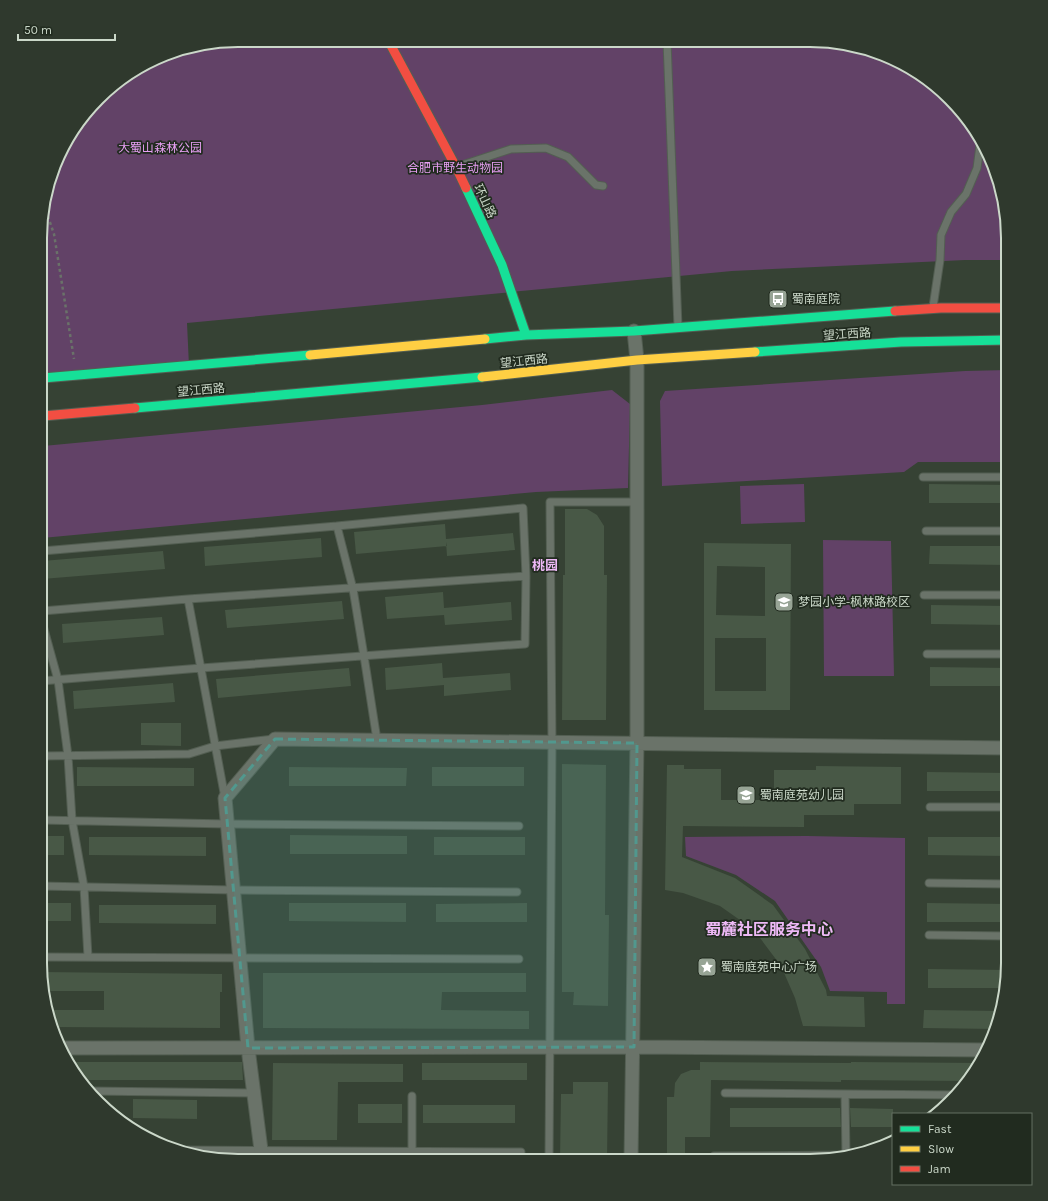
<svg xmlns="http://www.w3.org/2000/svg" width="1048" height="1201" viewBox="0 0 1048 1201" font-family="Karla,'Noto Sans SC',sans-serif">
<rect width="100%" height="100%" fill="#364234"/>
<path fill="#624267" d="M 238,40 L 836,42 L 886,55 L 920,73 L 959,107 L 981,139 L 1001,186 L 1008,238 L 1008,260 L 965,260 L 732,271 L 187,323 L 189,366 L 43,378 L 44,199 L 67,139 L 108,89 L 174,51 Z
M 1008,370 L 1008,462 L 918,462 L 904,472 L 662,486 L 660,401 L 665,391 L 965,371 Z
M 612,390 L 630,404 L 628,488 L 536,492 L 42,538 L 43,446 L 482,405 Z
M 804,484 L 805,522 L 741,524 L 740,486 Z
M 823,540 L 891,541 L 894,676 L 824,676 Z
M 807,836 L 905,838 L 905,1004 L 887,1004 L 887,992 L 830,991 L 821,967 L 775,901 L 736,875 L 686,856 L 685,837 Z"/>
<path fill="#485846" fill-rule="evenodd" d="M 929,484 L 1008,485 L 1008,503 L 929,503 Z
M 565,509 L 587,509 L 597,515 L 604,526 L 604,575 L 607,575 L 606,720 L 562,720 L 563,575 L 565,575 Z
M 445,524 L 446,539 L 513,533 L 515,550 L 447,556 L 446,542 L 447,546 L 356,554 L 354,532 Z
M 321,538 L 322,557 L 205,566 L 204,547 Z
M 704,543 L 791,544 L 790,710 L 704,710 ZM 717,566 L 765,567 L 765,616 L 716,615 ZM 715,638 L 766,638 L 766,691 L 715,691 Z
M 930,546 L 1008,546 L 1008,565 L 929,564 Z
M 163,551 L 165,569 L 42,579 L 42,561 Z
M 443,592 L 444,608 L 511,602 L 512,620 L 445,625 L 444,615 L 387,619 L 385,597 Z
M 342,601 L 344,619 L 227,628 L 225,610 Z
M 931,605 L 1008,606 L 1008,625 L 931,624 Z
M 162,617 L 164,635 L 63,643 L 62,624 Z
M 442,663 L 443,678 L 510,673 L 511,690 L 444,696 L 444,685 L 386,690 L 385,668 Z
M 930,667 L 1008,668 L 1008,686 L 930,686 Z
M 349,668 L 351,686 L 218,698 L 216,679 Z
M 173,683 L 175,702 L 74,709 L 73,691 Z
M 141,723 L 181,723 L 181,746 L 141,745 Z
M 562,764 L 606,765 L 605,915 L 609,915 L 608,1006 L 573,1005 L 574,992 L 562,992 Z
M 667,765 L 684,765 L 684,769 L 721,769 L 721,800 L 774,800 L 774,770 L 816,770 L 816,766 L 901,767 L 901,804 L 854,804 L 854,815 L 804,815 L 804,827 L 683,826 L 682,857 L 735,878 L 773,905 L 805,949 L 826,990 L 827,996 L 864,997 L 865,1027 L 803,1026 L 795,998 L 781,966 L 754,930 L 720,906 L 683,893 L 665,890 Z
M 77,767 L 194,768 L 194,786 L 77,786 Z
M 289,767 L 407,768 L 406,786 L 289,786 Z
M 432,767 L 524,767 L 524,786 L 432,786 Z
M 927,772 L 1008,773 L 1008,791 L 927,791 Z
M 290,835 L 407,836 L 407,854 L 290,854 Z
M 41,836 L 64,836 L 64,855 L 41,855 Z
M 89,837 L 206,837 L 206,856 L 89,855 Z
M 434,837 L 525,837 L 525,855 L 434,855 Z
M 928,837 L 1008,837 L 1008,856 L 928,855 Z
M 40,903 L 71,903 L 71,921 L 40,921 Z
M 289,903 L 406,903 L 406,922 L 289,921 Z
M 527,903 L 527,922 L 436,922 L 436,904 Z
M 927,903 L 1008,904 L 1008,922 L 927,922 Z
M 99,905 L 216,905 L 216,924 L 99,923 Z
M 928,969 L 1008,970 L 1008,976 L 1005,988 L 928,988 Z
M 41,972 L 222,974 L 222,992 L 220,992 L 220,1028 L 52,1027 L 47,1015 L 46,1010 L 104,1010 L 104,991 L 44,991 Z
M 263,973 L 526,973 L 526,992 L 442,992 L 441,1010 L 529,1011 L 529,1029 L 263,1028 Z
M 924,1010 L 1001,1011 L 996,1029 L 923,1028 Z
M 66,1062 L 242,1062 L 243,1080 L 80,1080 Z
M 700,1062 L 851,1063 L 851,1062 L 980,1063 L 975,1073 L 968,1081 L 841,1080 L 841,1082 L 711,1080 L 710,1137 L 685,1137 L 685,1161 L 667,1161 L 667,1097 L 674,1097 L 675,1083 L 681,1074 L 691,1070 L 700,1070 Z
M 273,1063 L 403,1064 L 403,1082 L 338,1082 L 337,1140 L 272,1140 Z
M 422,1063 L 527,1063 L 527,1080 L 422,1080 Z
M 573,1082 L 608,1082 L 607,1161 L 560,1161 L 561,1094 L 573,1094 Z
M 133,1099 L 197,1100 L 197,1119 L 133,1118 Z
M 358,1104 L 402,1104 L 402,1123 L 358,1123 Z
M 423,1105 L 515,1105 L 515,1123 L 423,1123 Z
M 730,1108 L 840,1108 L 841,1127 L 730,1127 Z
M 850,1108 L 893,1109 L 893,1127 L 851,1127 Z"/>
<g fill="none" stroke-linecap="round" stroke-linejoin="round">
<defs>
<path id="lane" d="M 667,41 L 678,327
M 456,167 L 511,149 L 546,148 L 568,157 L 596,185 L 603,186
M 933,307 L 940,260 L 941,235 L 951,212 L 966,194 L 977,168 L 981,138
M 923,477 L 1008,477
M 926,531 L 1008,531
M 42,551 L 337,526 L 353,589 L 364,656 L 377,740
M 924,595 L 1008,595
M 188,599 L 526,576
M 42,611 L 188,599 L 225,798
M 42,622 L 58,680 L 68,756 L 72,820 L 84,887 L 88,957
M 927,654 L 1008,654
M 41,681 L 201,668 L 525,644 L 526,576 L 523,508 L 337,526
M 41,756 L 189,754 L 215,746 L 274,739
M 930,807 L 1008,807
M 41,820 L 227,824 L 519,826
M 929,883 L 1008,884
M 40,886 L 234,890 L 517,892
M 929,935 L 1008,936
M 40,957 L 519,959
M 89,1091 L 253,1093
M 725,1093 L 957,1095
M 845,1094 L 846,1156
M 412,1096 L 412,1151
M 173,1150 L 521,1152
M 714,1156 L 852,1155
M 549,1161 L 552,742 L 550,502 L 637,502"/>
<path id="street" d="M 61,1048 L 634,1047 L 986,1050
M 266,1161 L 261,1150 L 248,1048 L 225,798 L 275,739 L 1008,748
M 631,1161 L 637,741 L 637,360 L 634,331"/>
<path id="fast" d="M 466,188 L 502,265 L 526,335
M 485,339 L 526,335 L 634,331 L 895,311
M 755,352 L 901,342 L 1008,340
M 43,378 L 310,355
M 135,408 L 482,377"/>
<path id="slow" d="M 310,355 L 485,339
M 482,377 L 637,360 L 755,352"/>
<path id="jam" d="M 388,40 L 456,167 L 466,188
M 895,311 L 941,308 L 1008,308
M 43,416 L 135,408"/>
</defs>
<use href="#lane" stroke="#535e52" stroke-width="9"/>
<use href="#street" stroke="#535e52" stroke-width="15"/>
<use href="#fast" stroke="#535e52" stroke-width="11"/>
<use href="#slow" stroke="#535e52" stroke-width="11"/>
<use href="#jam" stroke="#535e52" stroke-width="11"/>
<path stroke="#6a7269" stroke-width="2.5" stroke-dasharray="3 3" stroke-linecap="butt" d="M 44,205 L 54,234 L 74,359"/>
<use href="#lane" stroke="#6a7369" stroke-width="7"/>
<use href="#street" stroke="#6a7369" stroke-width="13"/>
<use href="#fast" stroke="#16e098" stroke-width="9"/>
<use href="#slow" stroke="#ffcf43" stroke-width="9"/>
<use href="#jam" stroke="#f24e42" stroke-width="9"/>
</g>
<path fill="#51988e" fill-opacity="0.2" stroke="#51988e" stroke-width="3" stroke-dasharray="8 5" stroke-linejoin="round" d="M 275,739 L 637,743 L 634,1047 L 248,1048 L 225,798 Z"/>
<defs>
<symbol id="bus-square" viewBox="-11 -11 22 22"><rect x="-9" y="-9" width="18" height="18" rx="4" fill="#97a495" stroke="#212b1f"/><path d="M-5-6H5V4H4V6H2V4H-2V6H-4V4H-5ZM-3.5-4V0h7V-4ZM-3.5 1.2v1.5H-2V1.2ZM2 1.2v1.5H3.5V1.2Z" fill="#fff"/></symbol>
<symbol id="school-square" viewBox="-11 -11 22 22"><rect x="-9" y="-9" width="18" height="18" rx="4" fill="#97a495" stroke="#212b1f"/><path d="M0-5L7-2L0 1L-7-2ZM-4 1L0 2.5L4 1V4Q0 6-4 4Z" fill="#fff"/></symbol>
<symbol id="sight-square" viewBox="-11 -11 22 22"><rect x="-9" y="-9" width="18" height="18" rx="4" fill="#97a495" stroke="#212b1f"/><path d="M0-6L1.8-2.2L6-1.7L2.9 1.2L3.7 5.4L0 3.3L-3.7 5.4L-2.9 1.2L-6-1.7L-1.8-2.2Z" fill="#fff"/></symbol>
</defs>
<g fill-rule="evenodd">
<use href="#bus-square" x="767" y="288" width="22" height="22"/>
<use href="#school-square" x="773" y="591" width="22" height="22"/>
<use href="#school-square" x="735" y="784" width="22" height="22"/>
<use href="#sight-square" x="696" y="956" width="22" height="22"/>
</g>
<g text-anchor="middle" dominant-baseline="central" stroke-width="3.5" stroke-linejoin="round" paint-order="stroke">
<g font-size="12" fill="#e89ff4" stroke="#212b1f">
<text x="160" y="148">大蜀山森林公园</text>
<text x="455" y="168">合肥市野生动物园</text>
</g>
<g font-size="12" fill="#cbd8c9" stroke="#212b1f">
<text transform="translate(485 201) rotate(65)">环山路</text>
<text transform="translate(847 334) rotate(-4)">望江西路</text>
<text transform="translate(524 361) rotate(-6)">望江西路</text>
<text transform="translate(201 390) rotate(-5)">望江西路</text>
</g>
<g font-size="12" fill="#cbd8c9" stroke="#212b1f" text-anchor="start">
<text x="792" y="299">蜀南庭院</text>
<text x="798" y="602">梦园小学-枫林路校区</text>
<text x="760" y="795">蜀南庭苑幼儿园</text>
<text x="721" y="967">蜀南庭苑中心广场</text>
</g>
<g font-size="13" font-weight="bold" fill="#eeb9f6" stroke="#212b1f">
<text x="545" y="565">桃园</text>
</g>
<g font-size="16" font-weight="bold" fill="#eeb9f6" stroke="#212b1f">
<text x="769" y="929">蜀麓社区服务中心</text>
</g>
</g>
<path d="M0 0H1048V1201H0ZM238 47H810A191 191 0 0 1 1001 238V963A191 191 0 0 1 810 1154H238A191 191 0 0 1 47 963V238A191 191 0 0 1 238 47Z" fill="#2f392d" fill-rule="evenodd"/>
<path fill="none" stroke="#cbd8c9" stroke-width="2" d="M238 47H810A191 191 0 0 1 1001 238V963A191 191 0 0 1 810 1154H238A191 191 0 0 1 47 963V238A191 191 0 0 1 238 47Z"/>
<rect x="892" y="1113" width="140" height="72" fill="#212b1f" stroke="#657063"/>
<rect x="900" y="1126" width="20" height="6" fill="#16e098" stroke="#657063"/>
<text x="928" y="1133" font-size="12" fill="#cbd8c9">Fast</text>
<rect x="900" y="1146" width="20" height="6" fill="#ffcf43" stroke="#657063"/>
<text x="928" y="1153" font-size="12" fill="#cbd8c9">Slow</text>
<rect x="900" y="1166" width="20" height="6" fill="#f24e42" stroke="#657063"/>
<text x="928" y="1173" font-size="12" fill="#cbd8c9">Jam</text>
<path d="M18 34v6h97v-6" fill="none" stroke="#cbd8c9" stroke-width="2"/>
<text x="24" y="34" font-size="12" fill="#cbd8c9" stroke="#212b1f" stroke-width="3" paint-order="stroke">50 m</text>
</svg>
